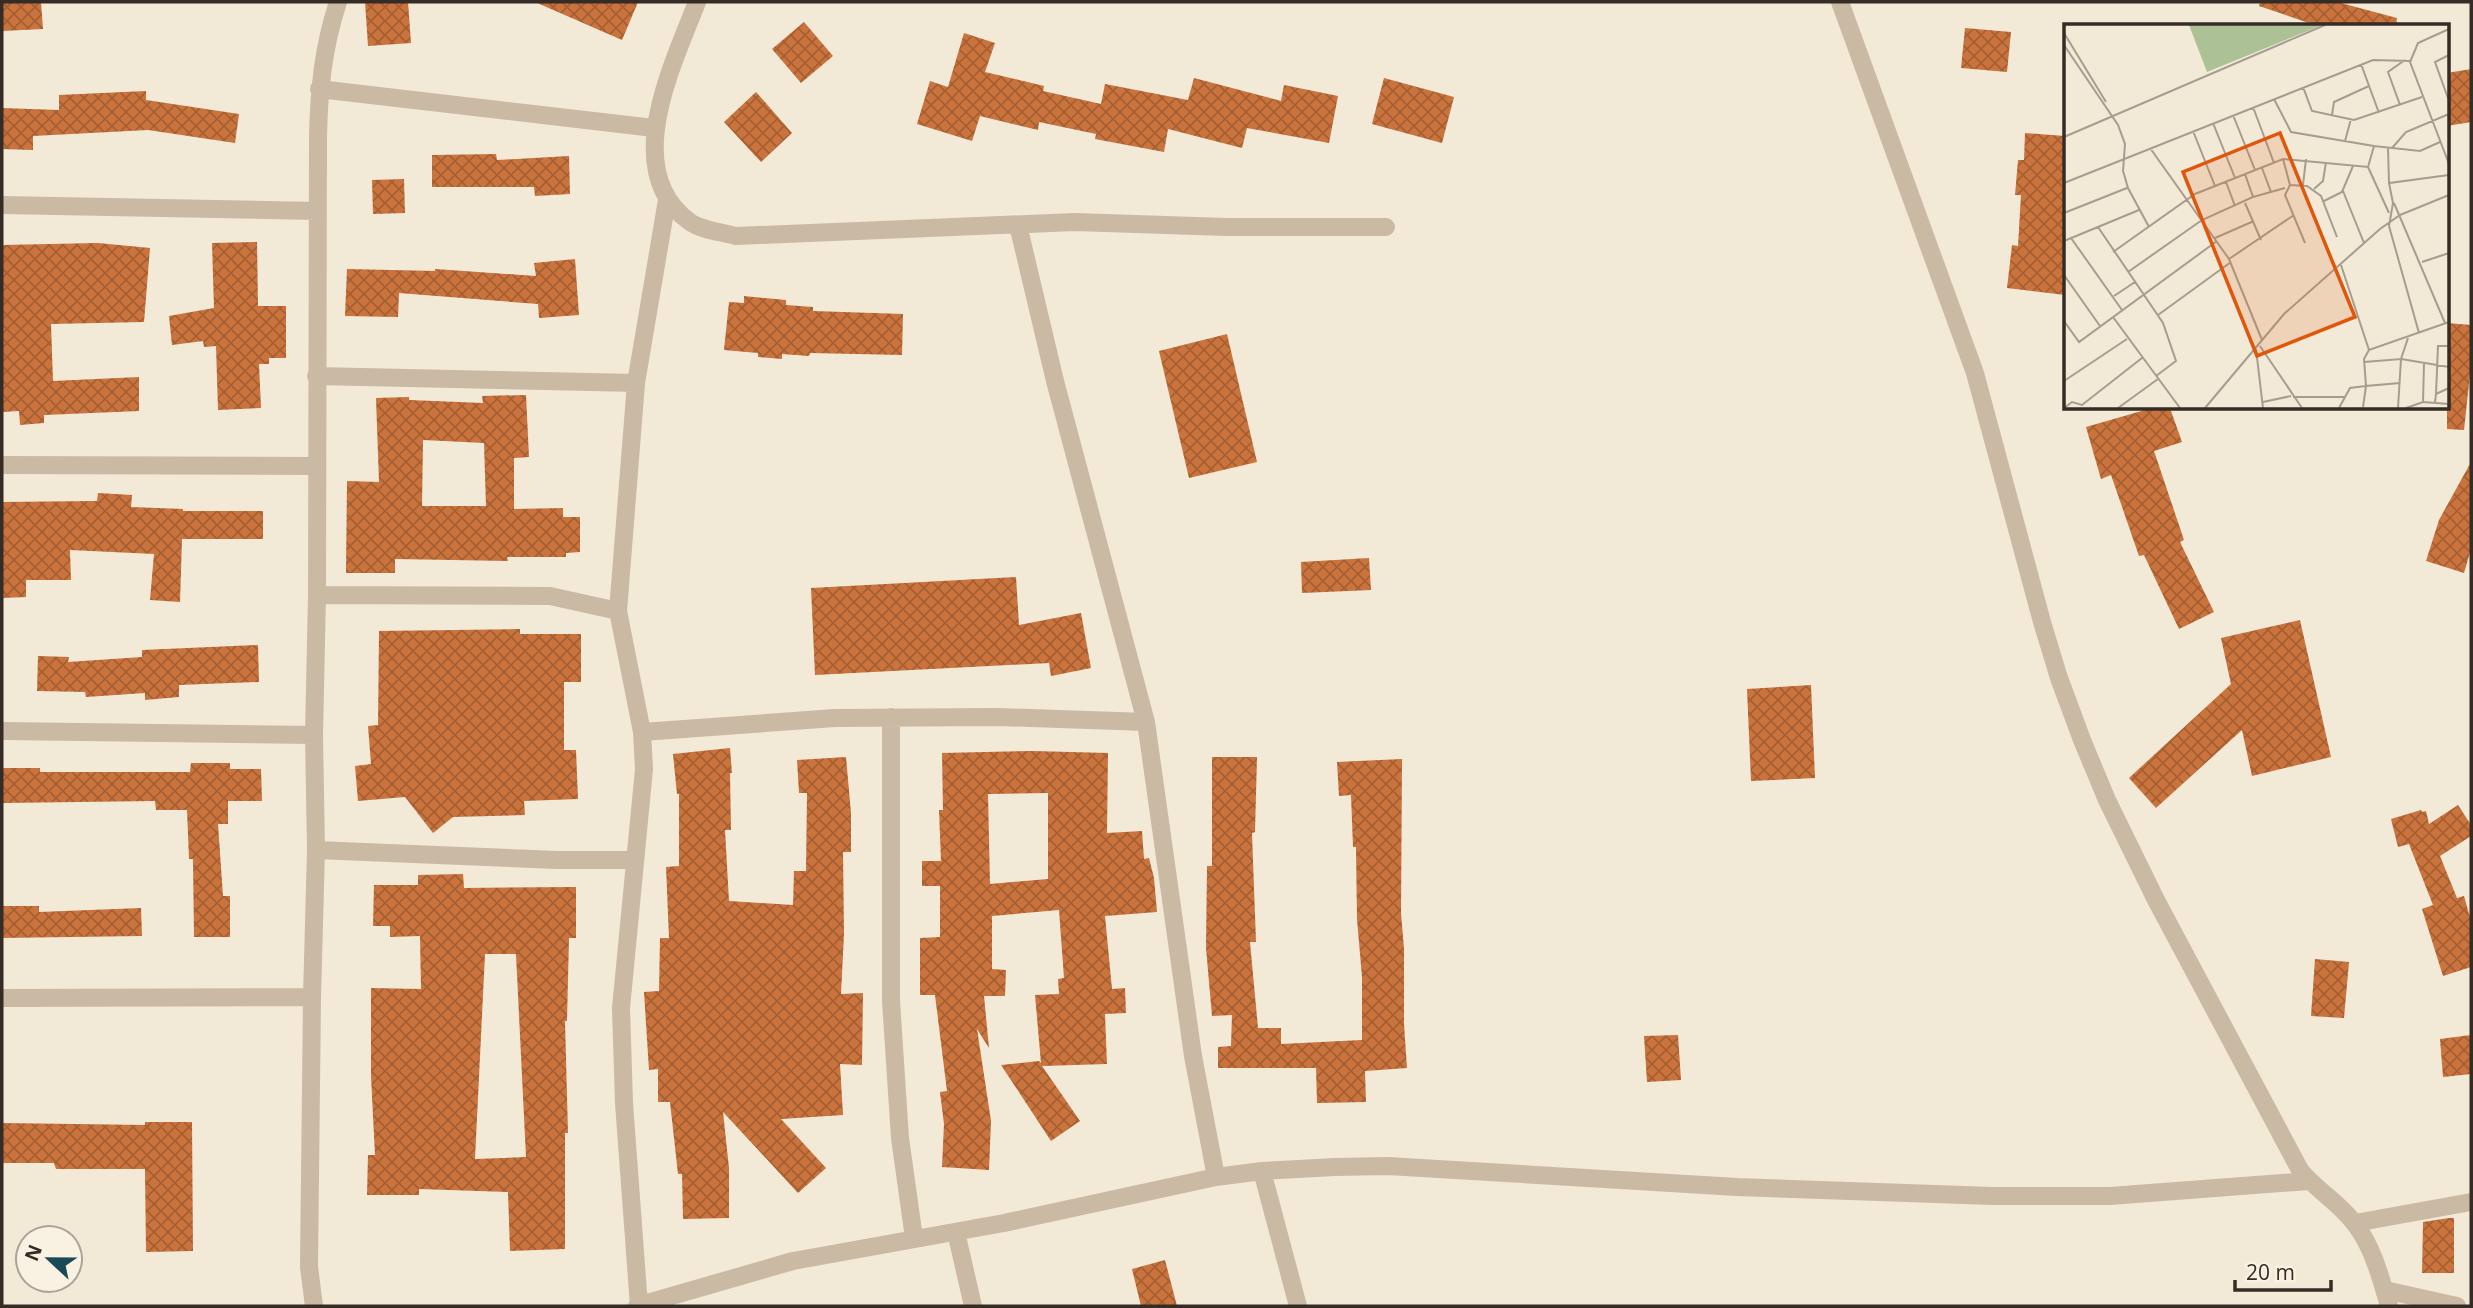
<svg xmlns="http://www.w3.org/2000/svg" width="2473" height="1308" viewBox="0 0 2473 1308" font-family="'Open Sans',sans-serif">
<defs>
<pattern id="building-cross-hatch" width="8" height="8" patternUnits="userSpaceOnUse" patternTransform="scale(1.75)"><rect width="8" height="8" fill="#ca733d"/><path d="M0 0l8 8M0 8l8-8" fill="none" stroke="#a55f33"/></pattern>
</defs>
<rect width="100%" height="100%" fill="#f2e9d7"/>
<path fill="url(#building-cross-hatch)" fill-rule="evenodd" d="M 2,2 L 41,2 L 43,29 L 2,31 Z
M 365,2 L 408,2 L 411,43 L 368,46 Z
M 535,2 L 638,2 L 622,40 Z
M 2260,2 L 2337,2 L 2397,18 L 2396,26 L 2318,26 L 2259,6 Z
M 804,22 L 833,56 L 801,83 L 772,49 Z
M 1965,28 L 2011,32 L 2007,72 L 1961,68 Z
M 964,33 L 995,43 L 985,72 L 1044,86 L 1043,91 L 1101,104 L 1105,84 L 1188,100 L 1194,78 L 1281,101 L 1284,85 L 1338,96 L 1329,143 L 1247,128 L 1242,148 L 1168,129 L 1164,152 L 1095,139 L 1096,134 L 1039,122 L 1038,130 L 980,116 L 972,141 L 917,124 L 930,81 L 948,87 Z
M 2471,69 L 2471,122 L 2447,126 L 2447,73 Z
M 1384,78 L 1454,97 L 1442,143 L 1372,124 Z
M 146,91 L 146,100 L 239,114 L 235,143 L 148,130 L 33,136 L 33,150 L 2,149 L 2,108 L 59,110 L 59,95 Z
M 756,92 L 792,133 L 761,162 L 724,122 Z
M 2025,133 L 2065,136 L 2065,295 L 2007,288 L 2012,245 L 2018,246 L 2021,195 L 2015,195 L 2018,160 L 2024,160 Z
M 496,154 L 497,160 L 569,156 L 570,194 L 535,196 L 534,187 L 432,187 L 432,155 Z
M 404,179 L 405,213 L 373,214 L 372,180 Z
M 257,242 L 258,306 L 286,306 L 286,358 L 269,358 L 269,364 L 259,364 L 261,408 L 218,410 L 216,346 L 204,347 L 203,341 L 172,345 L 169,316 L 214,308 L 212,243 Z
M 98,243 L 150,248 L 144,322 L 51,324 L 53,381 L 139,377 L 139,411 L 44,415 L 44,423 L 20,425 L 19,411 L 2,412 L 2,245 Z
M 575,259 L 579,315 L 539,318 L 538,304 L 399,293 L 398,317 L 345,316 L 347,269 L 435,271 L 435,269 L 536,276 L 534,263 Z
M 744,296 L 786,300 L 786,305 L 813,307 L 813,311 L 903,314 L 902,355 L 810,353 L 809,356 L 782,354 L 782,359 L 758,357 L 758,353 L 724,350 L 729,302 L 744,303 Z
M 2447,323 L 2471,325 L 2471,365 L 2464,430 L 2447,429 Z
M 1227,334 L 1257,462 L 1189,478 L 1159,351 Z
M 526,395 L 529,457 L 514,458 L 514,509 L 563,508 L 563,517 L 580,517 L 580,552 L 566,553 L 566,557 L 507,557 L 508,561 L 395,559 L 395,573 L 346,573 L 347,481 L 379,482 L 376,398 L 409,397 L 409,400 L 483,403 L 482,396 ZM 423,440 L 484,443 L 486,506 L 422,506 Z
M 2152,408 L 2170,408 L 2182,442 L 2154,451 L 2184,540 L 2180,542 L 2214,612 L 2179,629 L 2144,555 L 2139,556 L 2111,475 L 2101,479 L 2086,427 Z
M 2471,462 L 2471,549 L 2464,573 L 2426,561 L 2439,520 Z
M 98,493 L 132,495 L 131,507 L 183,509 L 183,511 L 263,511 L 263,539 L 182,539 L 180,602 L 150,600 L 154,554 L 70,550 L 71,580 L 26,580 L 26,597 L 2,598 L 2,502 L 97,501 Z
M 1369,558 L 1371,590 L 1302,593 L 1301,562 Z
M 1016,577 L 1019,625 L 1081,613 L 1091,668 L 1051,676 L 1049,663 L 815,675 L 811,588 Z
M 2300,620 L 2331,757 L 2252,776 L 2242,730 L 2156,808 L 2129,778 L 2231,684 L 2221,638 Z
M 520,629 L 520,634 L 581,634 L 581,682 L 564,682 L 564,750 L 576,750 L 578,799 L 524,801 L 525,815 L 453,817 L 433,833 L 405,797 L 358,801 L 355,766 L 371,764 L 368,726 L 378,725 L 379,631 Z
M 258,645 L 259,682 L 179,685 L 179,697 L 145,700 L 145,693 L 86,697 L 85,692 L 37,691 L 38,656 L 69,657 L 68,662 L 142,657 L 142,650 Z
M 1811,685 L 1815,778 L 1751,781 L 1747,689 Z
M 730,748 L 732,773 L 730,773 L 731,830 L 725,830 L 729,901 L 793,905 L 794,871 L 806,871 L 807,793 L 799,793 L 797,760 L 846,757 L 851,813 L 851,852 L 843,852 L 844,934 L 841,994 L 863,993 L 862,1065 L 840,1064 L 843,1115 L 781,1119 L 826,1168 L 798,1193 L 723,1112 L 729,1168 L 729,1218 L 683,1219 L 682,1174 L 678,1174 L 670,1102 L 658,1102 L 658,1069 L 649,1070 L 644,992 L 659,991 L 660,938 L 669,938 L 666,867 L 679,866 L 679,794 L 677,794 L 673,754 Z
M 1033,751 L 1108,753 L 1107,833 L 1142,831 L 1144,859 L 1149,858 L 1154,878 L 1157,912 L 1105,916 L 1112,989 L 1125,988 L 1126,1013 L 1105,1014 L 1107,1064 L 1042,1066 L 1080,1121 L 1051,1141 L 1001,1065 L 1039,1061 L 1041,1063 L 1035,995 L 1059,994 L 1058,979 L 1064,978 L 1059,910 L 992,916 L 992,969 L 1006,970 L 1005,996 L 984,996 L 989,1048 L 977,1029 L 991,1121 L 989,1170 L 942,1167 L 944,1124 L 940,1092 L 947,1091 L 935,995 L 920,995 L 920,938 L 940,937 L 940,886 L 922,886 L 922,861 L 941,861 L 939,810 L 943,810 L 942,753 ZM 1048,793 L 1048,879 L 990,884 L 988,794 Z
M 1212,757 L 1257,757 L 1255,832 L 1252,833 L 1256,942 L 1250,942 L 1258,1028 L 1281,1028 L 1281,1044 L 1362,1040 L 1362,977 L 1357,919 L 1356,847 L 1353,847 L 1351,795 L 1339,796 L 1337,762 L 1402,759 L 1401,913 L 1404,949 L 1404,1024 L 1407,1068 L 1365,1071 L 1366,1102 L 1317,1103 L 1316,1068 L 1218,1068 L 1218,1047 L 1231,1046 L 1232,1015 L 1212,1016 L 1206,948 L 1207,866 L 1212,866 Z
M 191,763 L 230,763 L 230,769 L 261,769 L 262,801 L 228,801 L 228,824 L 218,824 L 223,896 L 230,896 L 230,937 L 194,937 L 193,859 L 189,859 L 187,810 L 156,810 L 155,801 L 2,803 L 2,768 L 40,768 L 40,772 L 190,772 Z
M 2458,805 L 2471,825 L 2471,836 L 2440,856 L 2457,898 L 2464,896 L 2471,921 L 2471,967 L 2443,976 L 2422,909 L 2433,905 L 2409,844 L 2398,847 L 2391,819 L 2421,810 L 2422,812 L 2426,811 L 2429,824 Z
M 463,874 L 464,888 L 576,887 L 576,938 L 569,938 L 567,1021 L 565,1021 L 568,1133 L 565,1133 L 565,1249 L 510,1251 L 508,1192 L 419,1189 L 419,1195 L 367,1195 L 368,1155 L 375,1155 L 371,1076 L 371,988 L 421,989 L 420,936 L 390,937 L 390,926 L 373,926 L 374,885 L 418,885 L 418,875 ZM 485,954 L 516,954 L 526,1157 L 475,1159 Z
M 2,906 L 39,906 L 39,912 L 141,908 L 142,936 L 2,938 Z
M 2315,959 L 2349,962 L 2344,1018 L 2311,1016 Z
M 1678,1035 L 1681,1080 L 1647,1082 L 1644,1036 Z
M 2471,1035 L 2471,1074 L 2443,1077 L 2440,1039 Z
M 145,1122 L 192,1122 L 193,1251 L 146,1252 L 145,1169 L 56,1169 L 54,1163 L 2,1163 L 2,1123 L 145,1125 Z
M 2449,1218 L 2454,1218 L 2454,1273 L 2422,1273 L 2423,1222 Z
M 1165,1260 L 1177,1306 L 1141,1306 L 1132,1269 Z"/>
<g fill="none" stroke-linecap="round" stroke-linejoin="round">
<path stroke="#cabaa3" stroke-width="18" d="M 697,2 C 673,65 619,171 690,222 C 701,230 722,232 736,236 L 1075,222 L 1226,227 L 1386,227
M 1840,2 L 1975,373 L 2042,622 L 2059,678 L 2082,740 L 2107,800 L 2156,900 L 2300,1170 C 2316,1190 2340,1203 2355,1224 C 2373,1247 2381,1279 2389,1306
M 319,89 L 654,128
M 2,205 L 317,211
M 1018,225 L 1055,381 L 1146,722 L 1193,1056 L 1216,1177
M 316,376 L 636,383
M 2,465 L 317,466
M 317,595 L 550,596 L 618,611 L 642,732 L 644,769 L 621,1008 L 624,1103 L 639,1306
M 618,611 L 636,383 L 667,200
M 891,717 L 891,1001 L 900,1138 L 914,1238
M 2,731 L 314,735
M 642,732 L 835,718 L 999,717 L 1146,722
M 316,850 L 557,860 L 635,860
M 2,998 L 312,997
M 1262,1171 L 1298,1306
M 2355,1223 L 2471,1202
M 956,1232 L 973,1306
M 2385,1290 L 2457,1306
M 314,1306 L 309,1267 L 312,997 L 316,850 L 314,735 L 317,595 L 318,137 C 319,89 323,48 338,2
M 637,1306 L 793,1261 L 1004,1223 L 1216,1177 L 1262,1171 L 1335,1167 L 1388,1166 L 1737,1187 L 1992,1196 L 2110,1196 L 2309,1181"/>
</g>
<g transform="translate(2064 24)">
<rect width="385" height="385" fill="#f2e9d7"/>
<path d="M 125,1 L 258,1 L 143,48 Z" fill="#adc197"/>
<path fill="none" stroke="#a69d90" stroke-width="2" d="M 385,5 L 354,19 L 346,38 L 385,140M 0,9 L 42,78M 0,21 L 54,101 L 61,120 L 59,147 L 64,164 L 85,203M 385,31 L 371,38 L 385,77M 297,40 L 315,89M 239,63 L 248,87 L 290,96 L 358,73M 210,75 L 227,108 L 310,122M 336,81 L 324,48 L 341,36M 189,83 L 210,139M 169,91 L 191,146M 268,91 L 270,78 L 305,62M 149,99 L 171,154M 129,107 L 151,162M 0,113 L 261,1M 281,117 L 287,95M 86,124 L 165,235 L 198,316M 324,124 L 325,159 L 385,151M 328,124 L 342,108 L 385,90M 219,135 L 226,161M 304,143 L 325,189M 198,144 L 207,168M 162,158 L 171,182M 0,159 L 309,36 L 346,37M 325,159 L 329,179 L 325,202 L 355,309M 239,161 L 242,135M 250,165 L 259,157 L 262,138M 279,167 L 300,219M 189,173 L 221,164M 260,177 L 278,168 L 289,142M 181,179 L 197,216M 330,179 L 381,299M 0,189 L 63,164M 34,203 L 99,299 L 112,337 L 92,352M 7,214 L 58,286M 151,214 L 190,197M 0,217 L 75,186M 241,219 L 221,171 L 226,161 L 243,162 L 257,172 L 273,213M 49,228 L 131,170 L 219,135 L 304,143 L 310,122 L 356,127 L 376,118M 165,235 L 230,191M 358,238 L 385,229M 277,241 L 305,326 L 385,298M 64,248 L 138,196 L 189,173 L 181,150M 0,251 L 36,302M 50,272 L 71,258M 94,291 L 167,238M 49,293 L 116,384M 0,297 L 15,318 L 153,217M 344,314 L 337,335 L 385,343M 196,322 L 238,384M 192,325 L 199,384M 300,338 L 337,335 L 334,384M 0,357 L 63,315M 372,370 L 374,322 L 385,322M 229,373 L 281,373M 199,378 L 227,372M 359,378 L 360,339M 371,378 L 372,370 L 385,364M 299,383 L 302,362 L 336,359M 0,384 L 8,378 L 18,381 L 78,334M 54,384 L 94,355M 141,384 L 220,290 L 316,205 L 336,191 L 385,171M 275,384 L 286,364 L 302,362 L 300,335 L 305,326M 342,384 L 359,378 L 385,380"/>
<path fill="#df570d" fill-opacity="0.15" stroke="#df570d" stroke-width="3.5" d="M 216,109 L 291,293 L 193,332 L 119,148 Z"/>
<rect width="385" height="385" fill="none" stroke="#342c25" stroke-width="3.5"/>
</g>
<rect width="2473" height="1308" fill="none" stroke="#342c25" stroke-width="7"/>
<g transform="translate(49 1259) rotate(292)"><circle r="33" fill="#f9f2e3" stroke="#aaa397" stroke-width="2"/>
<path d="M0-5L12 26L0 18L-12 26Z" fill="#1a4a57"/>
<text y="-10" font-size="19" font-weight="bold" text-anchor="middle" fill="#342c25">N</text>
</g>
<path d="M2235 1280v10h96v-10" fill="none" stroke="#342c25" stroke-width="3.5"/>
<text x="2246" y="1280" font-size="21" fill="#342c25" stroke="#f9f2e3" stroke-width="5" paint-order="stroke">20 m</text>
</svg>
